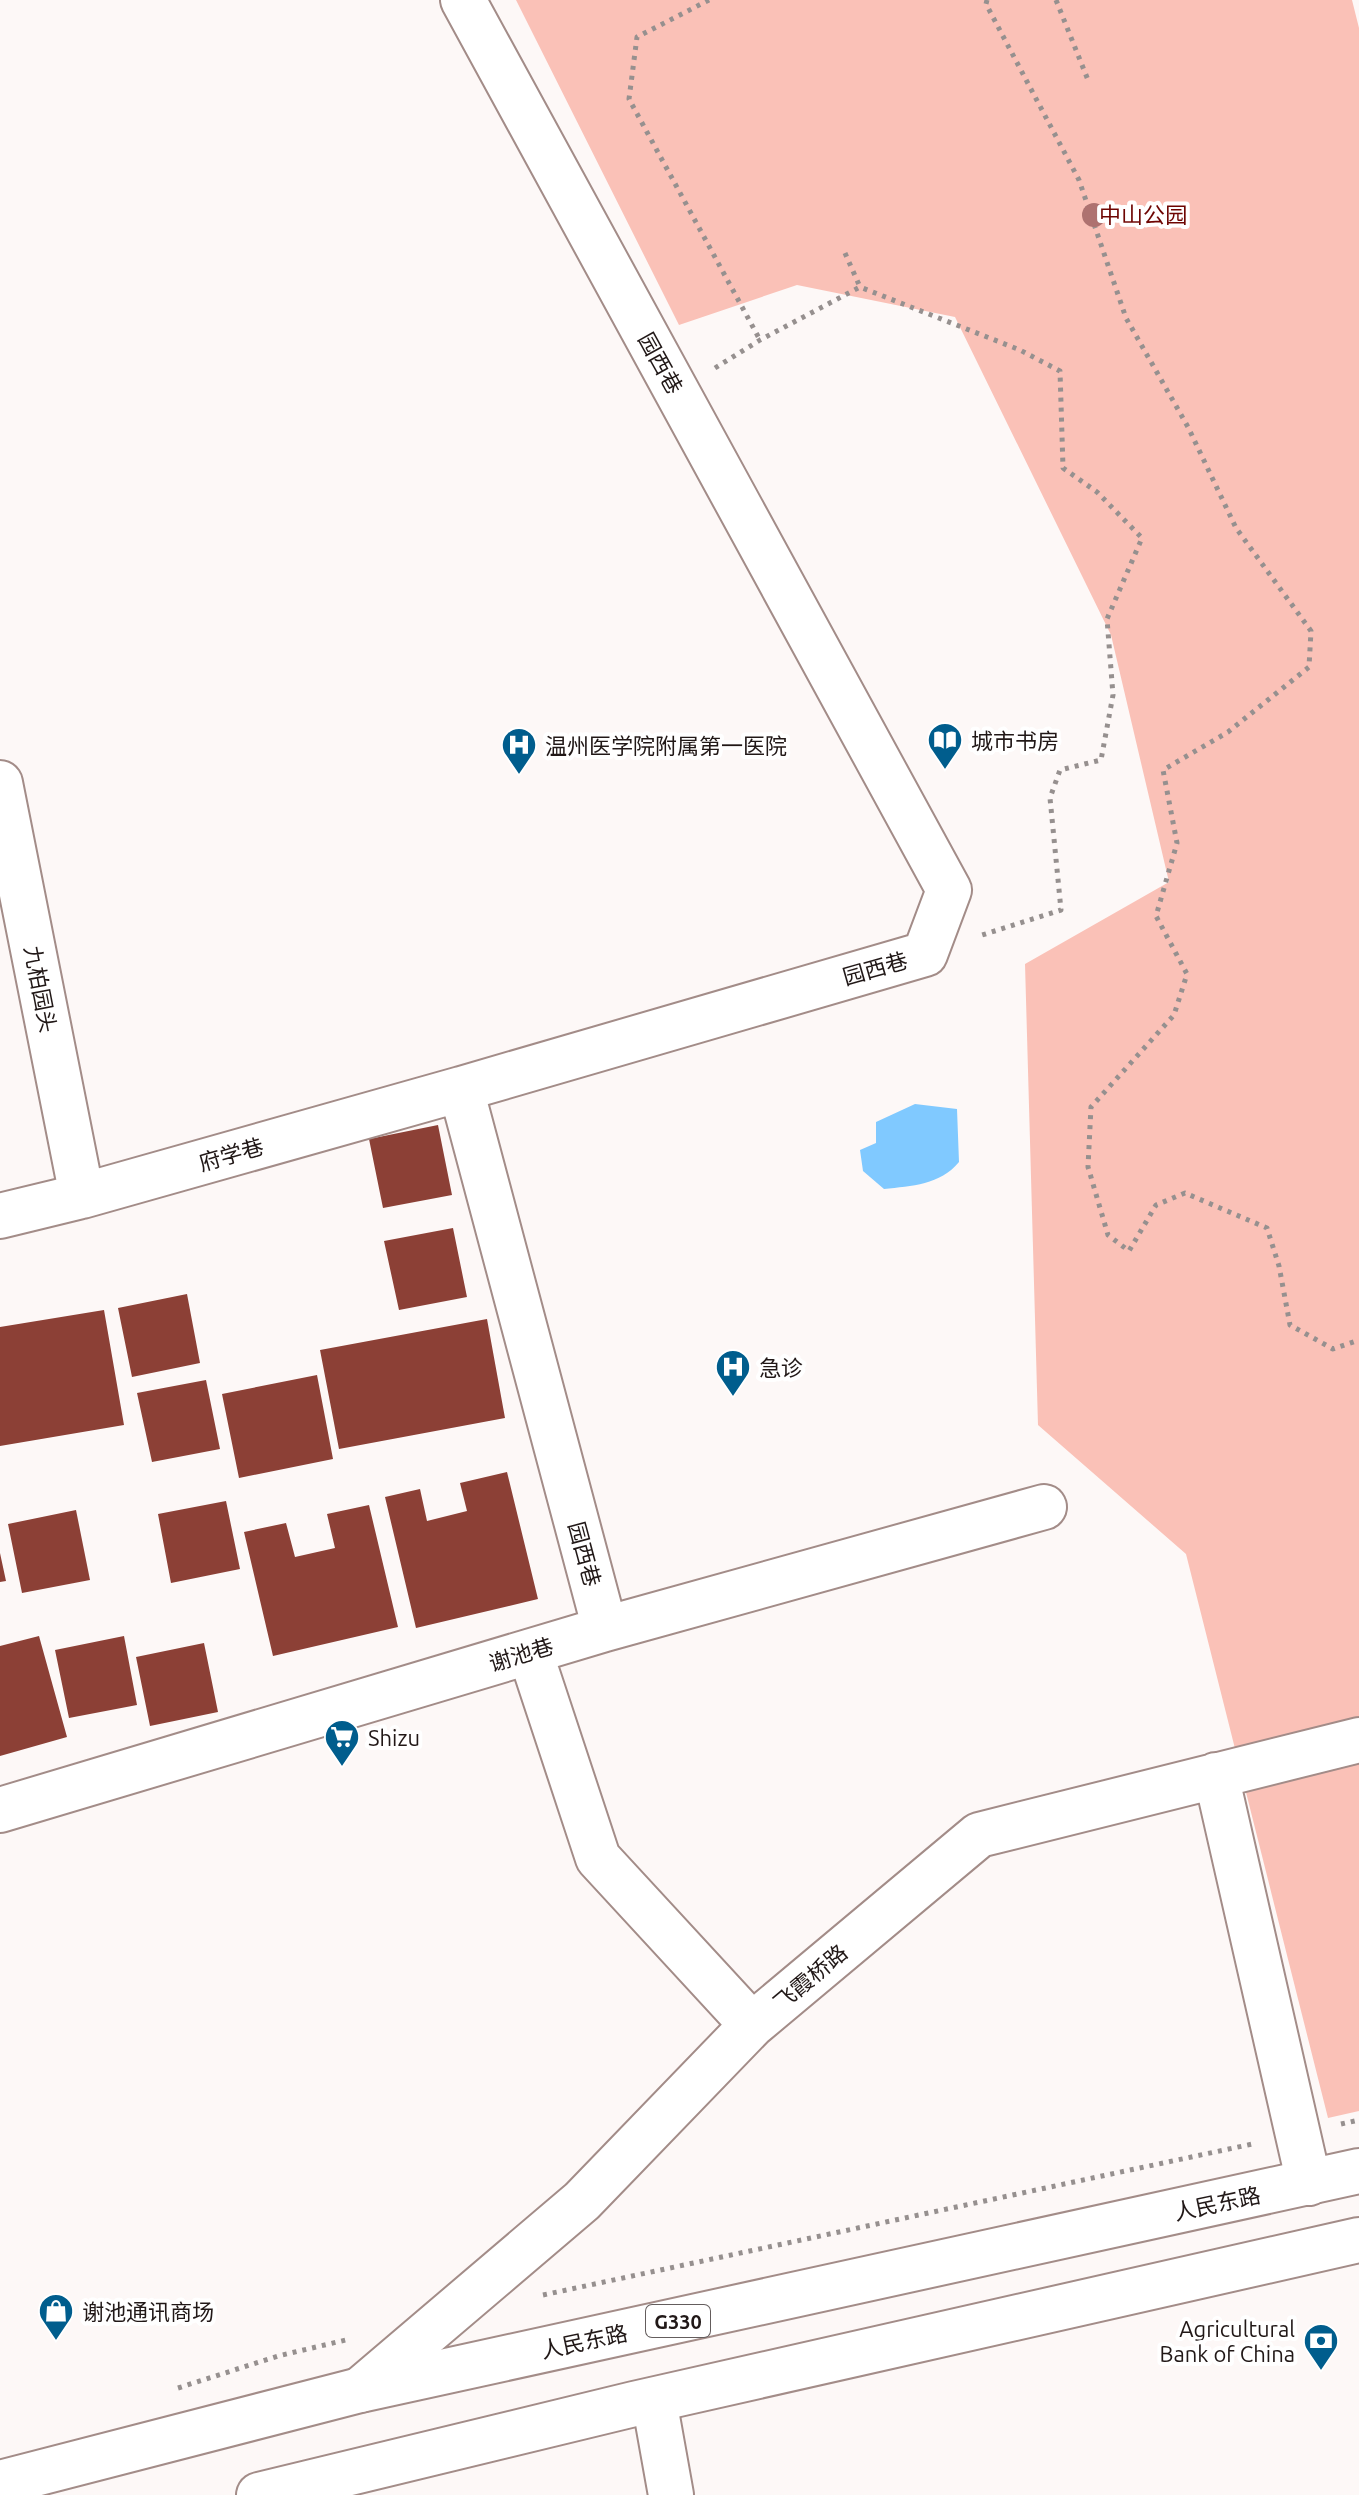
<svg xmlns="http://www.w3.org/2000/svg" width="1359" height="2495" viewBox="0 0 1359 2495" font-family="Ubuntu,'Noto Sans SC',sans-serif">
<rect width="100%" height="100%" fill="#fdf8f7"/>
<path fill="#fac1b7" d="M 516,0 L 1352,0 L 1359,28 L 1359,2111 L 1328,2118 L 1186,1554 L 1038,1425 L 1025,964 L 1169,882 L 1111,635 L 955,317 L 797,285 L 679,325 Z"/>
<path fill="#80c9ff" d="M 915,1104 L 957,1109 L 959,1162 C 940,1185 912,1186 884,1189 L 863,1171 L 860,1150 L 876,1143 L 876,1122 Z"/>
<path fill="#8c4036" d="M 438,1125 L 452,1195 L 383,1208 L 369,1139 Z
M 453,1228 L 467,1297 L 399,1310 L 384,1241 Z
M 187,1294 L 200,1363 L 132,1377 L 118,1308 Z
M 104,1310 L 124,1425 L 0,1446 L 0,1327 Z
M 487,1319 L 505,1418 L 339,1449 L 320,1350 Z
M 317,1375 L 333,1459 L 239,1478 L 222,1394 Z
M 206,1380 L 220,1449 L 152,1462 L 137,1393 Z
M 507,1472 L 538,1599 L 416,1628 L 385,1497 L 420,1489 L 427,1521 L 467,1511 L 460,1483 Z
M 226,1501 L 240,1569 L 171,1583 L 158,1514 Z
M 369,1505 L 398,1627 L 273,1656 L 244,1532 L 286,1523 L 295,1557 L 335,1548 L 327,1514 Z
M 76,1510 L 90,1580 L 22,1593 L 8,1524 Z
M 0,1553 L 6,1581 L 0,1582 Z
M 39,1636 L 67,1737 L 0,1756 L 0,1646 Z
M 124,1636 L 137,1705 L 69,1718 L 55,1650 Z
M 204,1643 L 218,1712 L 150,1726 L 136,1657 Z"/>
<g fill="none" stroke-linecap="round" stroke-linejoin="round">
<defs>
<path id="minor" d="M 463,0 L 949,890 L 925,954 L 461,1089 L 605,1629
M 0,783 L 82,1196
M 0,1216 L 82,1196 L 461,1089
M 530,1652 L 598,1858 L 752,2025
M 1216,1775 L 1309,2183
M 0,1810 L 605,1629 L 1044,1507
M 360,2390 L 582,2201 L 752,2025 L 979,1835 L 1359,1740
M 654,2400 L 671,2495"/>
<path id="highway" d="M 0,2483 L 360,2390 L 1359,2171
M 259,2495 L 634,2404 L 1359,2240"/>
</defs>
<use href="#minor" stroke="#a38c88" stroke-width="48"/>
<use href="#highway" stroke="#a38c88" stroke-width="48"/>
<path stroke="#96908f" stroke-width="5" stroke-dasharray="4 6" stroke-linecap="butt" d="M 709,0 L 637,37 L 629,99 L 760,340
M 987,0 L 986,4 L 1079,180 L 1126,318 L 1188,427 L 1236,528 L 1311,631 L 1309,667 L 1228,732 L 1163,770 L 1177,843 L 1156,916 L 1187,974 L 1174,1015 L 1091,1107 L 1088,1167 L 1108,1235 L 1129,1251 L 1156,1205 L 1185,1193 L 1267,1228 L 1279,1266 L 1290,1325 L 1333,1349 L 1359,1340
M 1056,0 L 1088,80
M 845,253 L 860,287
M 715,368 L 760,340 L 860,287 L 1020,350 L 1060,371 L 1063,468 L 1097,492 L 1142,538 L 1107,619 L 1113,695 L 1101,760 L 1060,770 L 1050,798 L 1061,910 L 979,936
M 1341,2124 L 1359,2120
M 543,2295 L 1257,2143
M 178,2388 L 278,2356 L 350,2339"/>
<use href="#minor" stroke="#fff" stroke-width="44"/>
<use href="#highway" stroke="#fff" stroke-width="44"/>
</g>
<circle fill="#ae7270" cx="1094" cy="215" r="12"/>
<defs>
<symbol id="library-pin" viewBox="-11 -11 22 30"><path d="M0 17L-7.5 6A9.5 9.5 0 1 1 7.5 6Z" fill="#005d8d" stroke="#fff"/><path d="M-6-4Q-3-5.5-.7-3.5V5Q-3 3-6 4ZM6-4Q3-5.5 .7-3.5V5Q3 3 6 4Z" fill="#fff"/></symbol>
<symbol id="hospital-pin" viewBox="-11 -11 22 30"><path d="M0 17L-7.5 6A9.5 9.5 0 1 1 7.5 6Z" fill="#005d8d" stroke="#fff"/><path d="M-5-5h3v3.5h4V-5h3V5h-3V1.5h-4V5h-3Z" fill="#fff"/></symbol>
<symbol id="supermarket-pin" viewBox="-11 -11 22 30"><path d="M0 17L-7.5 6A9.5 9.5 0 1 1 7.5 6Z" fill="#005d8d" stroke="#fff"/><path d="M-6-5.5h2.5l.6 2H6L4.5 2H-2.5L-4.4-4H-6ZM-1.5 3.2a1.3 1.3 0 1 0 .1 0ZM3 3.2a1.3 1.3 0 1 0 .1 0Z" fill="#fff"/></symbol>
<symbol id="shop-pin" viewBox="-11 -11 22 30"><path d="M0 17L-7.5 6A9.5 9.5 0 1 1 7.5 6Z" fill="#005d8d" stroke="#fff"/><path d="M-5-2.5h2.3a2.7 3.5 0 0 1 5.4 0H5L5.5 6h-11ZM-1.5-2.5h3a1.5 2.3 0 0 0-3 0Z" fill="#fff"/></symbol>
<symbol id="bank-pin" viewBox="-11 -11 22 30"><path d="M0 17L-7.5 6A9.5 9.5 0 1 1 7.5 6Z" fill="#005d8d" stroke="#fff"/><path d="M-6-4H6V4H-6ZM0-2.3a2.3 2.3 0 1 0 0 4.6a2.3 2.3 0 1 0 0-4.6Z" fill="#fff"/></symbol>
</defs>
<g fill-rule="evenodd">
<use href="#library-pin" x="925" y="720" width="40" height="54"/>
<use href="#hospital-pin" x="499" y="725" width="40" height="54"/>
<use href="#hospital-pin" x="713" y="1347" width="40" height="54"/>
<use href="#supermarket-pin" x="322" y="1717" width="40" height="54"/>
<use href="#shop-pin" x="36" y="2291" width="40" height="54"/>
<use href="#bank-pin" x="1301" y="2321" width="40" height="54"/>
</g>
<g text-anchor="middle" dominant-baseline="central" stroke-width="8" stroke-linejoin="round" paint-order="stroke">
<rect fill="#fff" stroke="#645d5d" stroke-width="2" x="646" y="2305" width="64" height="32" rx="6"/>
<g font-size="20" font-weight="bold" fill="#211817">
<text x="678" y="2321">G330</text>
</g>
<g font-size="22" fill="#6e0502" stroke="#fff">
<text x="1143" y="214">中山公园</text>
</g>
<g font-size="22" fill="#211817" stroke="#fff">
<text transform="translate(661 363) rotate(61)">园西巷</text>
<text transform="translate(875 968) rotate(-16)">园西巷</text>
<text transform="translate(41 989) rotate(79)">九柏园头</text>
<text transform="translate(231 1154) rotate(-16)">府学巷</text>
<text transform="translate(585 1554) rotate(75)">园西巷</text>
<text transform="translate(521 1654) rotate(-17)">谢池巷</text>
<text transform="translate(810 1977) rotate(-40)">飞霞桥路</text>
<text transform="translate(1217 2203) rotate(-12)">人民东路</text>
<text transform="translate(584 2341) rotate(-12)">人民东路</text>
</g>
<g font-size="22" fill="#211817" stroke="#fff" text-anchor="start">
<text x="971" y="740">城市书房</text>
<text x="545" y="745">温州医学院附属第一医院</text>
<text x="759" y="1367">急诊</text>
<text x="368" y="1737">Shizu</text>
<text x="82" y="2311">谢池通讯商场</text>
<text x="1295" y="2328" text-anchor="end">Agricultural<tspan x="1295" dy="25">Bank of China</tspan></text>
</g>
</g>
</svg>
